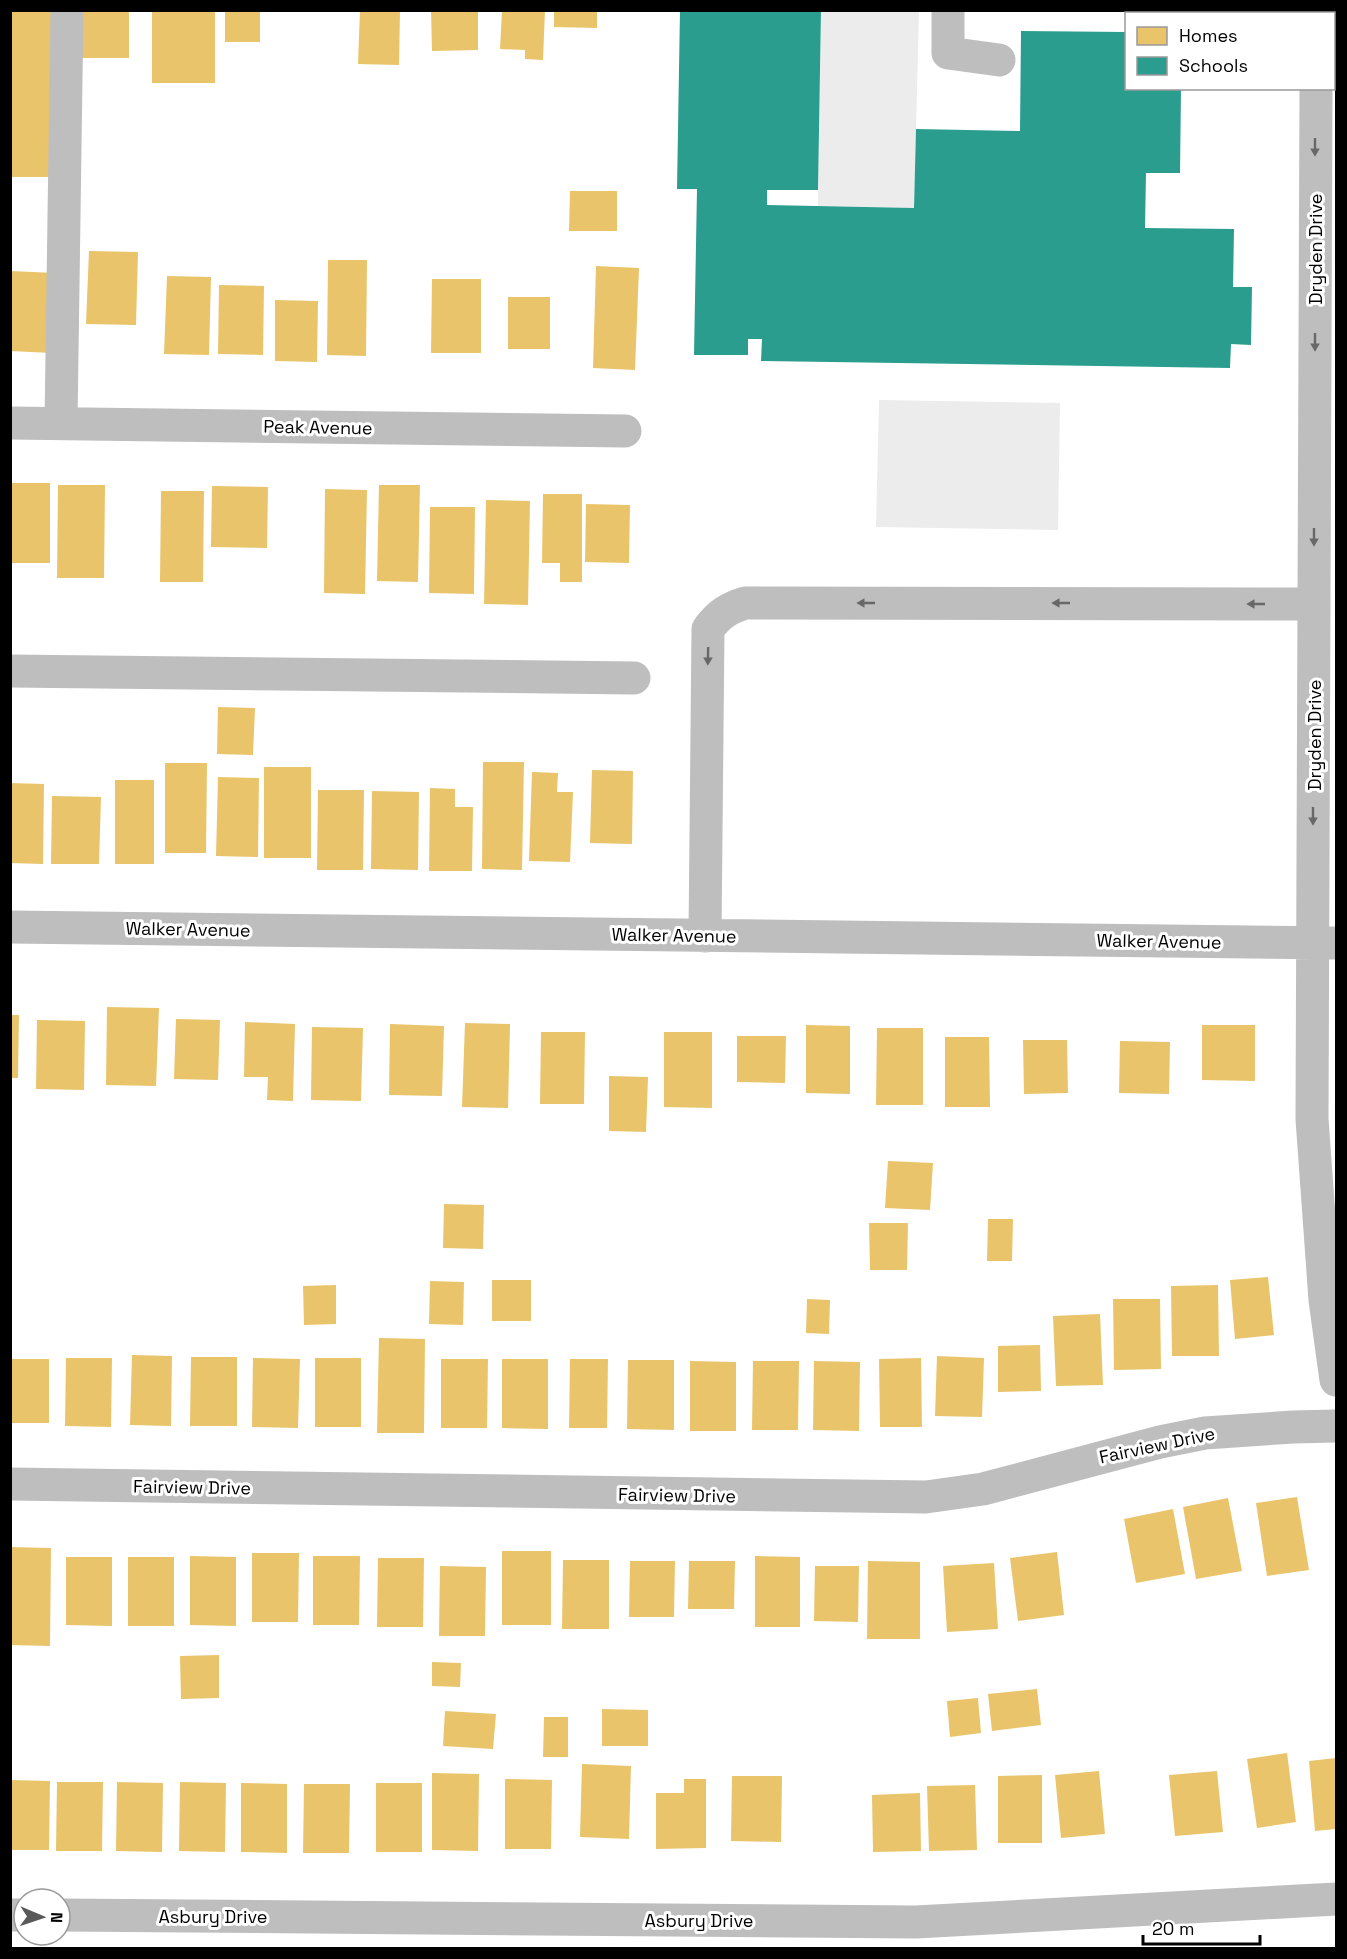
<svg xmlns="http://www.w3.org/2000/svg" width="1347" height="1959" viewBox="0 0 1347 1959" font-family="'Space Grotesk',sans-serif">
<rect width="100%" height="100%" fill="#fff"/>
<path fill="#ececec" d="M 821,11 L 919,11 L 914,208 L 818,206 Z
M 879,400 L 1060,403 L 1058,530 L 876,527 Z"/>
<path fill="#e9c46a" d="M 10,10 L 55,10 L 53,177 L 10,177 Z
M 79,10 L 129,10 L 129,58 L 79,58 Z
M 152,10 L 215,10 L 215,83 L 152,83 Z
M 225,10 L 260,10 L 260,42 L 225,42 Z
M 360,10 L 400,10 L 399,65 L 358,64 Z
M 431,10 L 478,10 L 478,50 L 432,51 Z
M 502,10 L 545,10 L 543,60 L 525,59 L 525,50 L 500,49 Z
M 554,10 L 597,10 L 597,28 L 554,27 Z
M 570,191 L 617,191 L 617,231 L 569,231 Z
M 89,251 L 138,252 L 136,325 L 86,324 Z
M 328,260 L 367,260 L 366,356 L 327,355 Z
M 596,266 L 639,268 L 635,370 L 593,368 Z
M 10,271 L 55,273 L 52,353 L 10,351 Z
M 167,276 L 211,277 L 209,355 L 164,354 Z
M 432,279 L 481,279 L 481,353 L 431,353 Z
M 219,285 L 264,286 L 263,355 L 218,354 Z
M 508,297 L 550,297 L 550,349 L 508,349 Z
M 275,300 L 318,301 L 317,362 L 275,361 Z
M 10,483 L 50,483 L 50,563 L 10,563 Z
M 58,485 L 105,485 L 104,578 L 57,578 Z
M 379,485 L 420,485 L 418,582 L 377,581 Z
M 212,486 L 268,487 L 267,548 L 211,547 Z
M 325,489 L 367,490 L 365,594 L 324,593 Z
M 161,491 L 204,491 L 203,582 L 160,582 Z
M 543,494 L 582,494 L 582,582 L 560,582 L 560,563 L 542,563 Z
M 486,500 L 530,501 L 528,605 L 484,604 Z
M 586,504 L 630,505 L 629,563 L 585,562 Z
M 430,507 L 475,507 L 474,594 L 429,593 Z
M 218,707 L 255,708 L 253,755 L 217,754 Z
M 483,762 L 524,762 L 522,870 L 482,869 Z
M 165,763 L 207,763 L 206,853 L 165,853 Z
M 264,767 L 311,767 L 311,858 L 264,858 Z
M 592,770 L 633,771 L 632,844 L 590,843 Z
M 532,772 L 558,773 L 557,792 L 573,792 L 570,862 L 529,861 Z
M 218,777 L 259,778 L 258,857 L 216,856 Z
M 115,780 L 154,780 L 154,864 L 115,864 Z
M 10,783 L 44,784 L 43,864 L 10,863 Z
M 430,788 L 455,789 L 455,807 L 473,807 L 472,871 L 429,871 Z
M 318,790 L 364,790 L 363,870 L 317,870 Z
M 372,791 L 419,792 L 418,870 L 371,869 Z
M 52,796 L 101,797 L 99,864 L 51,864 Z
M 107,1007 L 159,1008 L 156,1086 L 106,1085 Z
M 10,1015 L 19,1015 L 18,1078 L 10,1078 Z
M 176,1019 L 220,1020 L 218,1080 L 174,1079 Z
M 37,1020 L 85,1021 L 84,1090 L 36,1089 Z
M 245,1022 L 295,1024 L 293,1101 L 267,1100 L 268,1077 L 244,1077 Z
M 465,1023 L 510,1024 L 508,1108 L 462,1107 Z
M 390,1024 L 444,1026 L 442,1096 L 389,1095 Z
M 806,1025 L 850,1026 L 850,1094 L 806,1093 Z
M 1202,1025 L 1255,1025 L 1255,1081 L 1202,1080 Z
M 312,1027 L 363,1028 L 361,1101 L 311,1100 Z
M 877,1028 L 923,1028 L 923,1105 L 876,1105 Z
M 541,1032 L 585,1032 L 584,1104 L 540,1104 Z
M 664,1032 L 712,1032 L 712,1108 L 664,1107 Z
M 737,1036 L 786,1036 L 785,1083 L 737,1082 Z
M 945,1037 L 989,1037 L 990,1107 L 945,1107 Z
M 1023,1040 L 1067,1040 L 1068,1093 L 1024,1094 Z
M 1120,1041 L 1170,1042 L 1169,1094 L 1119,1093 Z
M 609,1076 L 648,1077 L 646,1132 L 609,1131 Z
M 888,1161 L 933,1163 L 930,1210 L 885,1208 Z
M 444,1204 L 484,1205 L 483,1249 L 443,1248 Z
M 988,1219 L 1013,1219 L 1012,1261 L 987,1261 Z
M 869,1223 L 908,1223 L 907,1270 L 870,1270 Z
M 1268,1277 L 1274,1335 L 1235,1339 L 1230,1280 Z
M 492,1280 L 531,1280 L 531,1321 L 492,1321 Z
M 430,1281 L 464,1282 L 463,1325 L 429,1324 Z
M 336,1285 L 336,1324 L 304,1325 L 303,1286 Z
M 1218,1285 L 1219,1356 L 1172,1356 L 1171,1286 Z
M 807,1299 L 830,1300 L 829,1334 L 806,1333 Z
M 1113,1299 L 1160,1299 L 1161,1369 L 1114,1370 Z
M 1100,1314 L 1103,1385 L 1056,1386 L 1053,1316 Z
M 379,1338 L 425,1339 L 424,1433 L 377,1433 Z
M 1040,1345 L 1041,1391 L 998,1392 L 998,1346 Z
M 132,1355 L 172,1356 L 171,1426 L 130,1425 Z
M 937,1356 L 984,1358 L 982,1417 L 935,1416 Z
M 191,1357 L 237,1357 L 237,1426 L 190,1426 Z
M 66,1358 L 112,1358 L 111,1427 L 65,1426 Z
M 253,1358 L 300,1359 L 298,1428 L 252,1427 Z
M 315,1358 L 361,1358 L 361,1427 L 315,1427 Z
M 921,1358 L 922,1427 L 880,1427 L 879,1359 Z
M 10,1359 L 49,1359 L 49,1423 L 10,1423 Z
M 441,1359 L 488,1359 L 487,1428 L 441,1428 Z
M 502,1359 L 548,1359 L 548,1429 L 502,1428 Z
M 570,1359 L 608,1359 L 607,1428 L 569,1428 Z
M 628,1360 L 674,1360 L 674,1430 L 627,1429 Z
M 690,1361 L 736,1362 L 736,1431 L 690,1431 Z
M 753,1361 L 799,1361 L 798,1430 L 752,1430 Z
M 814,1361 L 860,1362 L 859,1431 L 813,1430 Z
M 1297,1497 L 1309,1570 L 1267,1576 L 1256,1503 Z
M 1228,1498 L 1242,1571 L 1196,1579 L 1183,1507 Z
M 1173,1509 L 1185,1574 L 1136,1583 L 1124,1519 Z
M 10,1547 L 51,1548 L 50,1646 L 10,1645 Z
M 502,1551 L 551,1551 L 551,1625 L 502,1625 Z
M 1057,1552 L 1064,1615 L 1018,1621 L 1010,1558 Z
M 252,1553 L 299,1553 L 298,1622 L 252,1622 Z
M 190,1556 L 236,1557 L 236,1626 L 190,1625 Z
M 313,1556 L 360,1556 L 359,1625 L 313,1625 Z
M 755,1556 L 800,1557 L 800,1627 L 755,1627 Z
M 66,1557 L 112,1557 L 112,1626 L 66,1625 Z
M 128,1557 L 174,1557 L 174,1626 L 128,1626 Z
M 378,1558 L 424,1558 L 423,1627 L 377,1627 Z
M 563,1560 L 609,1560 L 609,1629 L 562,1629 Z
M 630,1561 L 675,1561 L 674,1617 L 629,1617 Z
M 689,1561 L 735,1561 L 734,1609 L 688,1609 Z
M 868,1561 L 920,1562 L 920,1639 L 867,1639 Z
M 994,1563 L 998,1629 L 947,1632 L 943,1566 Z
M 440,1566 L 486,1567 L 485,1636 L 439,1636 Z
M 815,1566 L 859,1566 L 858,1622 L 814,1621 Z
M 219,1655 L 219,1698 L 181,1699 L 180,1656 Z
M 432,1662 L 461,1663 L 460,1687 L 432,1686 Z
M 1037,1689 L 1041,1725 L 992,1731 L 988,1694 Z
M 978,1698 L 981,1733 L 950,1737 L 947,1701 Z
M 602,1709 L 648,1710 L 648,1746 L 602,1746 Z
M 445,1711 L 496,1714 L 493,1749 L 443,1746 Z
M 544,1717 L 568,1717 L 568,1757 L 543,1757 Z
M 1287,1753 L 1296,1822 L 1257,1828 L 1247,1759 Z
M 1336,1758 L 1336,1829 L 1315,1831 L 1309,1761 Z
M 582,1764 L 631,1766 L 629,1839 L 580,1837 Z
M 1099,1771 L 1105,1834 L 1061,1838 L 1055,1775 Z
M 1217,1771 L 1223,1832 L 1175,1836 L 1169,1775 Z
M 432,1773 L 479,1774 L 478,1851 L 432,1850 Z
M 1042,1775 L 1042,1843 L 998,1843 L 998,1776 Z
M 732,1776 L 782,1776 L 781,1842 L 731,1841 Z
M 505,1779 L 552,1780 L 551,1849 L 505,1849 Z
M 684,1779 L 706,1779 L 706,1848 L 656,1849 L 656,1793 L 684,1793 Z
M 10,1780 L 50,1781 L 49,1850 L 10,1850 Z
M 57,1782 L 103,1782 L 102,1851 L 56,1851 Z
M 117,1782 L 163,1783 L 162,1852 L 116,1851 Z
M 180,1782 L 226,1783 L 225,1852 L 179,1851 Z
M 241,1783 L 287,1784 L 287,1853 L 241,1852 Z
M 376,1783 L 422,1783 L 422,1852 L 376,1852 Z
M 304,1784 L 350,1784 L 349,1853 L 303,1853 Z
M 975,1785 L 977,1850 L 929,1851 L 927,1786 Z
M 920,1793 L 921,1851 L 873,1852 L 872,1795 Z"/>
<path fill="#2a9d8f" d="M 680,10 L 821,10 L 818,190 L 767,190 L 767,205 L 914,208 L 916,129 L 1020,131 L 1021,31 L 1126,32 L 1126,88 L 1181,88 L 1180,173 L 1146,173 L 1145,228 L 1234,229 L 1233,287 L 1252,287 L 1251,345 L 1231,344 L 1230,368 L 761,361 L 762,339 L 748,339 L 748,355 L 694,355 L 697,189 L 677,189 Z"/>
<g fill="none" stroke-linecap="round" stroke-linejoin="round">
<path stroke="#bebebe" stroke-width="33" d="M 948,10 L 948,53 L 999,60
M 1316,14 L 1316,10
M 1316,88 L 1312,1119 L 1325,1300 L 1336,1380
M 10,423 L 625,431
M 61,423 L 67,10
M 10,671 L 634,678
M 10,927 L 1336,943
M 705,936 L 708,629 C 719,614 729,608 745,603 L 1314,604
M 10,1484 L 926,1497 L 983,1489 L 1160,1442 L 1205,1433 L 1293,1427 L 1336,1426
M 10,1915 L 24,1915
M 60,1915 L 916,1922 L 1336,1899"/>
</g>
<defs><path id="oneway-solid" d="M-6-.8H1V-3.2L6.5 0L1 3.2V.8H-6Z" transform="scale(1.5)"/></defs>
<g fill="#686868">
<use href="#oneway-solid" transform="translate(1315 147) rotate(90)"/>
<use href="#oneway-solid" transform="translate(1315 342) rotate(90)"/>
<use href="#oneway-solid" transform="translate(1314 537) rotate(90)"/>
<use href="#oneway-solid" transform="translate(866 603) rotate(-180)"/>
<use href="#oneway-solid" transform="translate(1061 603) rotate(-180)"/>
<use href="#oneway-solid" transform="translate(1256 604) rotate(-180)"/>
<use href="#oneway-solid" transform="translate(708 656) rotate(91)"/>
<use href="#oneway-solid" transform="translate(1313 816) rotate(90)"/>
</g>
<g text-anchor="middle" dominant-baseline="central" stroke-width="6" stroke-linejoin="round" paint-order="stroke">
<g font-size="18" fill="#000" stroke="#fff">
<text transform="translate(1315 249) rotate(-90)">Dryden Drive</text>
<text transform="translate(318 427) rotate(1)">Peak Avenue</text>
<text transform="translate(1314 735) rotate(-90)">Dryden Drive</text>
<text transform="translate(188 929) rotate(1)">Walker Avenue</text>
<text transform="translate(674 935) rotate(1)">Walker Avenue</text>
<text transform="translate(1159 941) rotate(1)">Walker Avenue</text>
<text transform="translate(1157 1445) rotate(-12)">Fairview Drive</text>
<text transform="translate(192 1487) rotate(1)">Fairview Drive</text>
<text transform="translate(677 1495) rotate(1)">Fairview Drive</text>
<text x="213" y="1916">Asbury Drive</text>
<text x="699" y="1920">Asbury Drive</text>
</g>
</g>
<rect width="1347" height="1959" fill="none" stroke="#000000" stroke-width="24"/>
<rect x="1125" y="12" width="210" height="78" fill="#ffffff" stroke="#999999" stroke-width="1.5"/>
<rect x="1137" y="27" width="30" height="18" fill="#e9c46a" stroke="#999999" stroke-width="1.5"/>
<text x="1179" y="42" font-size="18" fill="#000000">Homes</text>
<rect x="1137" y="57" width="30" height="18" fill="#2a9d8f" stroke="#999999" stroke-width="1.5"/>
<text x="1179" y="72" font-size="18" fill="#000000">Schools</text>
<g transform="translate(42 1917) rotate(92)"><circle r="28" fill="#ffffff" stroke="#999999" stroke-width="1.5"/>
<path d="M0-4.5L10 22L0 15L-10 22Z" fill="#595959"/>
<text y="-9" font-size="16" font-weight="bold" text-anchor="middle" fill="#000000">N</text>
</g>
<path d="M1143 1935v9h117v-9" fill="none" stroke="#000000" stroke-width="3"/>
<text x="1152" y="1935" font-size="18" fill="#000000" stroke="#ffffff" stroke-width="4.5" paint-order="stroke">20 m</text>
</svg>
